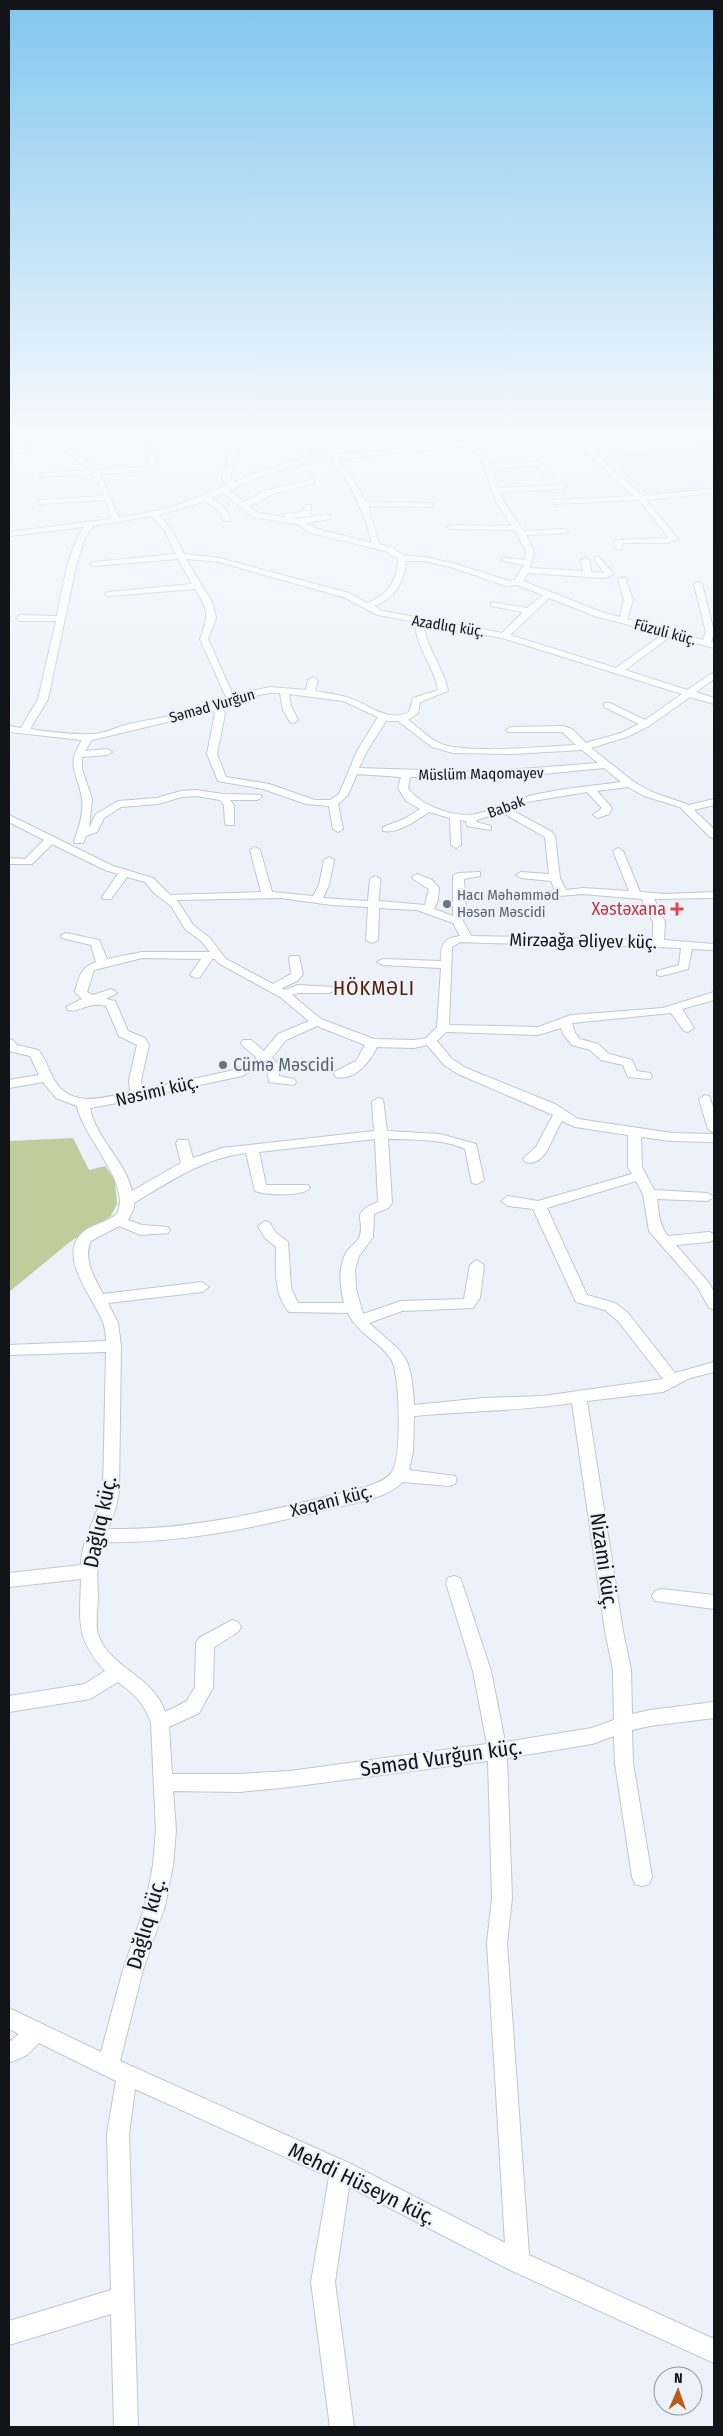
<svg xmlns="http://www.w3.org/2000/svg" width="723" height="2436" viewBox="0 0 723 2436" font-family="'Fira Sans Condensed',sans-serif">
<rect width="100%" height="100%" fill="#edf2fa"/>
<path fill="#dce6f4" d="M 714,444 L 714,489 L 646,496 L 604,453 Z"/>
<path fill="#bfcd9d" d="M 73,1138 L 89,1170 L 105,1166 L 115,1180 L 117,1204 L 111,1216 L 71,1241 L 9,1292 L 9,1141 Z"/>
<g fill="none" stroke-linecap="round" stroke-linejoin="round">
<defs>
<path id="minor" d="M 43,438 L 51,438 L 33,451 L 9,454 L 9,450 L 29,448 Z
M 53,438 L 60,438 L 97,470 L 146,467 L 149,465 L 149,438 L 155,438 L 156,468 L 148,471 L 100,474 L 119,518 L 169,508 L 229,485 L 222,479 L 233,438 L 240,438 L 230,478 L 235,482 L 260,470 L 308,458 L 300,451 L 301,438 L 307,438 L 308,450 L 316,457 L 495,438 L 522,438 L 475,445 L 487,456 L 490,464 L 539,462 L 554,474 L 547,476 L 537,466 L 491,468 L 498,488 L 563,485 L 567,487 L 563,489 L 500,492 L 504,502 L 523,531 L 564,529 L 568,531 L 564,533 L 526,535 L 534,551 L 530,568 L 583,571 L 581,560 L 585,558 L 589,560 L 591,572 L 604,573 L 594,558 L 598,556 L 614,574 L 605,578 L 528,573 L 523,581 L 601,612 L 620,617 L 624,600 L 618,579 L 625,577 L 633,600 L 627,619 L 703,640 L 706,632 L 694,584 L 698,582 L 702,584 L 714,632 L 711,642 L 714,642 L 714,648 L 671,636 L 625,670 L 687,690 L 714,672 L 714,679 L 696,692 L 714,698 L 714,704 L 690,697 L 649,726 L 627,737 L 591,748 L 634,782 L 652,792 L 689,805 L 714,799 L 714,805 L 694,810 L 714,829 L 714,838 L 710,837 L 680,807 L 644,796 L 628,787 L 597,791 L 612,808 L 609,814 L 598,818 L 593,815 L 602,808 L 587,792 L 527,802 L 510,809 L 552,832 L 555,837 L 560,878 L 566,890 L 583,888 L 629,891 L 613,851 L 618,848 L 623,851 L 640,892 L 666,894 L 714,892 L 714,898 L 654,899 L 665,922 L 664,940 L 714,944 L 714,950 L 692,949 L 688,969 L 661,976 L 657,975 L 657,971 L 679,965 L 681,948 C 607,944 533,945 460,942 L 452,947 L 449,1025 L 538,1027 L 571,1015 L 663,1008 L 714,992 L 714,1000 L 682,1009 L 694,1028 L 688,1032 L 684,1031 L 671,1013 L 572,1023 L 575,1033 L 580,1039 L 598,1044 L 609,1054 L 632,1060 L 637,1071 L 650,1073 L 652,1076 L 650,1079 L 628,1077 L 623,1065 L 601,1060 L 590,1050 L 572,1045 L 563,1034 L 561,1028 L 538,1035 L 446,1032 L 437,1041 L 452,1059 L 466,1068 L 555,1104 L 578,1119 L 672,1133 L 714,1134 L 714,1142 L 672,1141 L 641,1137 L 642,1167 L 654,1190 L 707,1193 L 714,1197 L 707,1201 L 657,1199 C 659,1213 659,1225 668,1236 L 709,1232 L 714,1234 L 714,1240 L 709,1242 L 676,1245 L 709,1283 L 714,1292 L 714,1309 L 709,1308 L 697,1286 L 649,1231 L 643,1194 L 636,1181 L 547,1208 L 587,1295 L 615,1303 L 628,1313 L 675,1373 L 714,1362 L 714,1372 L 690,1378 L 663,1392 L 587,1401 L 623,1631 L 631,1670 L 632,1714 L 650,1710 L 714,1702 L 714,1718 L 650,1726 L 632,1730 L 633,1763 L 652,1877 L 649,1884 L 642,1886 L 635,1884 L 632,1877 L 615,1763 L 614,1736 L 592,1744 L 507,1758 L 512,1898 L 507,1943 L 529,2255 L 714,2339 L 714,2363 L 510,2270 L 349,2187 L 335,2282 L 354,2427 L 330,2427 L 311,2282 L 329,2177 L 135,2089 L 129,2134 L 138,2427 L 114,2427 L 111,2314 L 9,2345 L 9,2321 L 111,2290 L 107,2134 L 116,2081 L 39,2043 L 27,2055 L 9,2063 L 9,2042 L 19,2034 L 9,2029 L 9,2008 L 101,2052 L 123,1970 L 145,1906 L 153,1865 L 156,1830 L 151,1723 C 145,1704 134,1694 118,1682 L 90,1699 L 9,1712 L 9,1696 L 85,1684 L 105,1671 C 75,1638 80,1621 81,1579 L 9,1587 L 9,1573 L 81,1565 C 81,1540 98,1516 103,1491 L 106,1352 L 9,1355 L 9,1345 L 106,1341 C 106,1335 105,1328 103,1322 C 94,1299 58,1258 81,1234 C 90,1224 107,1223 117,1214 C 132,1183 83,1138 77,1106 L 56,1098 L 43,1082 L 9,1088 L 9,1080 L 39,1075 L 30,1056 L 9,1051 L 9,1039 L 13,1040 L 17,1045 L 38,1050 C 46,1059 48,1068 53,1078 C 70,1109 102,1098 130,1092 L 129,1080 L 137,1045 L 119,1036 L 106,1006 C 86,1001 82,1013 68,1010 L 66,1007 L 82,999 L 75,992 C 79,977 80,968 96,962 L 91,945 L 62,938 L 60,936 L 66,933 L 99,940 L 107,959 L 142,952 L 210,952 L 201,941 L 185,929 L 171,906 L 154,893 L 145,882 L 127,877 L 111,899 L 103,899 L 102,897 L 118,874 L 105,870 L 52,844 L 32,864 L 9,864 L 9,858 L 25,859 L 44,840 L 9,822 L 9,815 L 113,866 L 153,878 L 170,895 L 261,892 L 250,850 L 255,847 L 260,850 L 272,892 L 313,896 L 319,885 L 324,860 L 329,857 L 334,860 L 329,885 L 323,898 L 368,901 L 370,879 L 375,876 L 380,879 L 379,901 L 425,905 L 429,889 L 413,879 L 412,877 L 417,874 L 432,880 L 439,888 L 438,900 L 434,909 L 453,916 L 453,876 L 458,873 L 480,872 L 480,876 L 464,879 L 466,912 L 463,921 L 471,936 L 653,940 L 653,922 L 642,899 L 583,894 L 523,899 L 523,895 L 555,891 L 551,881 L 521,878 L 516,875 L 521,872 L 549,874 L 545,837 L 501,812 L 477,820 L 476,822 L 491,826 L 491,830 L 467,826 L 466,821 L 460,820 L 461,845 L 456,848 L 451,845 L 450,818 L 429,812 C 417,820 398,834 383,831 L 383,827 L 404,819 L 420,809 L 406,801 L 398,788 L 401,777 L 357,774 L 348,795 L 338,804 L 343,829 L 338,832 L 333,829 L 329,806 L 306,804 L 263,789 L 218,781 L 207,754 L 215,713 L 213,711 L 92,740 L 85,751 L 107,749 L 112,752 L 107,755 L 82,757 L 82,769 L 92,799 L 89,828 L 96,814 L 118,801 L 157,798 L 181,791 L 196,790 L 223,794 L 261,795 L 262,797 L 257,800 L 230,800 L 234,805 L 234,825 L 226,825 L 225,823 L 224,805 L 220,800 L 196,796 L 182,797 L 158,804 L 121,807 L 104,818 L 97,832 L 86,836 L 83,843 L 75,843 L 74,841 C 79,828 84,813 82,799 C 78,771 65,767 82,740 L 9,732 L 9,726 L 21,728 L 38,699 L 56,621 L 20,621 L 16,618 L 20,615 L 57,616 C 63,587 67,552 84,527 L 9,536 L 9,532 L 112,519 L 105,500 L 39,504 L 39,500 L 42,500 L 104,496 L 93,474 L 41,477 L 40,475 L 44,473 L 90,470 L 60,447 ZM 468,446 L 481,459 L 496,502 L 512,526 L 451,525 L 447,527 L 451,529 L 515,530 L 526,551 L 525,560 L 504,558 L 500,560 L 524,565 L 515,580 L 509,581 L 456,564 L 425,557 L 404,556 L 391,547 L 379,544 L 368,506 L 430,507 L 434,505 L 430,503 L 366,502 L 352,477 L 338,459 ZM 331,460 C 352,484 364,512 372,543 L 317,529 L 306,523 L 330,519 L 330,515 C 316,514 303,520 289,518 L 310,516 L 311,505 L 305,505 L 303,512 L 285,514 L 285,517 L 258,513 L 249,506 L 270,495 L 314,483 L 314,479 L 264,491 L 244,502 L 229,490 C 263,475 294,464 331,460 ZM 223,493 L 253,517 L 297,524 L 311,533 L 385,551 L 398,559 C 398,580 387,596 367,603 L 349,593 L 219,558 L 184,554 L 172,530 L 159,515 L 205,501 L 218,510 L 224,521 L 230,521 C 230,510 220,503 211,498 ZM 152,516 L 165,531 L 176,554 L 94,562 L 90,564 L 94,566 L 178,559 L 192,584 L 109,592 L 105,594 L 109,596 L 195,589 C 209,610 209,615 200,639 L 226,697 C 196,714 162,717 129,724 C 117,727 104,734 92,734 C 71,735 51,732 30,729 L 48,699 L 76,566 L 85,537 L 93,526 ZM 186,559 L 219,562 L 343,597 L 378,615 L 417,622 C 411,642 436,668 438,690 L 413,698 L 409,712 C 388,724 366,702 346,697 C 336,694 325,693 315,691 L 318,680 L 313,677 L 308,680 L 306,690 L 270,687 L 233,695 L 208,639 L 216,618 L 213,604 ZM 406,561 L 425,561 L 454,568 L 506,586 L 517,585 L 543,595 L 527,608 L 491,602 L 491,606 L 523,612 L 502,633 L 383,611 L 374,606 C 394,599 405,582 406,561 ZM 549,598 L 595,616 L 663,634 L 616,668 L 510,635 ZM 426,624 L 502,638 L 682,694 L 645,720 L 610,703 L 604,703 L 604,707 L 639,724 L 621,733 L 586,743 L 572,729 L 563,726 L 511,727 L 506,730 L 508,732 L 562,732 L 576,745 C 546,746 464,755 439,743 C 428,738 418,727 408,720 L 418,713 L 420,702 L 448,691 C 446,672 420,638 426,624 ZM 270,693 L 280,693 L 283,710 L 290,722 L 293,723 L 298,720 L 291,706 L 289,694 L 343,701 L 378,717 L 357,751 L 339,794 L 330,800 L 315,800 L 269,784 L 226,777 L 217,754 L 225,713 L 221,708 L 234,700 ZM 386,721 L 398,721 L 432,747 L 453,753 L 512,754 L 582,750 L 598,763 L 481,772 L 359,768 L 367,751 ZM 604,768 L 621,782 C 593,786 565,788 538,794 C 517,798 500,808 480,813 C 459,820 420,806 408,788 L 410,777 L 512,777 ZM 281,898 L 331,905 L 368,907 L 366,940 L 372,943 L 378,940 L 379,908 L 417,910 L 453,923 L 460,936 C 443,938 440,946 441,961 L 383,959 L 377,962 L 383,965 L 441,968 L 437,1027 L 426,1038 L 414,1040 L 374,1039 L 321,1019 L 292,995 L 299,993 L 329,993 L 333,991 L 335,989 L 333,987 L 298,985 L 285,990 L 282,988 L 297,981 L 303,974 L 299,956 L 291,956 L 289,958 L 291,974 L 273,984 L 226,959 L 209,937 L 193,925 L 177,900 ZM 142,958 L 201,959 L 190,975 L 196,978 L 200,977 L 212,959 L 215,959 L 218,963 L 280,997 L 309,1021 L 278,1034 L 264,1051 L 251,1040 L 243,1040 L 241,1043 L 243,1046 L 257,1058 L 234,1070 L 142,1090 L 141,1080 L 149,1045 L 145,1038 L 128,1031 L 115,1001 L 106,999 L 117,993 L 115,991 L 111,989 L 93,995 L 87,992 L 94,970 ZM 317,1026 L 365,1045 L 356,1061 L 336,1071 L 334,1074 L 336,1077 C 354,1081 370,1062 377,1047 L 414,1048 L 427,1045 L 444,1065 L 458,1074 L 553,1115 L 536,1147 L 523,1159 L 525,1162 C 547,1168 553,1133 562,1121 L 575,1127 L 628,1135 L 628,1167 L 632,1174 L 538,1201 L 508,1196 L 501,1201 L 508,1206 L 533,1209 L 576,1302 L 605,1310 L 618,1321 L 663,1379 L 543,1396 L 484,1398 L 414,1405 C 412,1353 404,1355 369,1323 L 402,1311 L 473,1308 L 480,1298 L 484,1265 L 477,1260 L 470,1265 L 464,1299 L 401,1301 L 363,1314 L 356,1289 L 355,1270 L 359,1256 L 373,1237 L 374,1214 L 388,1208 L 392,1203 L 388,1139 C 413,1140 441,1138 465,1149 L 472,1183 L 477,1184 L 484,1180 L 476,1144 L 440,1134 L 387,1131 L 383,1099 L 378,1098 L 372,1102 L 374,1131 L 222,1148 L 193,1158 L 188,1140 L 178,1140 L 176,1143 L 181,1163 L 132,1191 C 125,1160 96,1139 90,1108 L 133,1100 L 137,1101 L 143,1097 L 242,1076 L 265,1064 L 267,1066 L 269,1082 L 294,1085 L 296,1082 L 294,1079 L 279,1076 L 279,1065 L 272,1058 L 286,1040 ZM 375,1139 L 378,1202 C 347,1215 367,1218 359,1238 C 356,1244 349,1247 346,1253 C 338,1267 340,1287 344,1303 L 298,1303 L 291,1288 L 288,1242 L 275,1232 L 270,1223 L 265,1221 L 258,1226 L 265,1238 L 276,1247 C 276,1270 273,1293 289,1312 L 348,1313 C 358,1335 382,1342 392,1361 C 400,1376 402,1458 392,1472 C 387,1480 374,1484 366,1487 C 281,1508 196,1531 108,1529 L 116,1507 L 119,1491 L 121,1346 L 118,1323 L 108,1303 L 202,1292 L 209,1287 L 202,1282 L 103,1294 C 95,1279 82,1258 91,1241 L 119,1226 L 141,1235 L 168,1233 L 170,1230 L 168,1227 L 142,1225 L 128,1220 L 134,1208 L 134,1203 C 170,1181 204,1158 246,1153 L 255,1191 C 265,1195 303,1197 310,1188 L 308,1185 L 266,1185 L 259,1152 ZM 572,1403 L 605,1631 L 613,1670 L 614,1720 L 592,1728 L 505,1742 L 491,1671 L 462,1583 L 460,1578 L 454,1576 L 448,1578 L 446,1583 L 473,1671 L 487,1744 L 290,1771 L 239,1774 L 172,1774 L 169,1727 L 199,1713 L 210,1693 L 213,1688 L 214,1647 L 238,1632 L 241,1627 L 238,1622 L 232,1620 L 199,1638 L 196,1643 L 195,1687 L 187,1701 L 165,1712 C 154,1676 108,1667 98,1634 C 95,1623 98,1607 98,1595 C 97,1577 96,1559 102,1542 C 180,1544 254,1528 329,1509 C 353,1503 384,1500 403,1482 L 449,1486 L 455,1484 L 457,1480 L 455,1476 L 409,1470 L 413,1452 L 414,1416 C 467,1411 520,1411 572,1403 ZM 488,1761 L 492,1898 L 487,1943 L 505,2243 L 349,2163 L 120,2061 L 143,1970 L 165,1906 L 173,1865 L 176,1830 L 173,1791 L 239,1792 L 290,1787 Z
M 587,438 L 594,438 L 598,442 L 653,438 L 598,446 L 594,449 L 607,465 L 643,496 L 714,489 L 714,493 L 646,500 L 678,539 L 667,543 L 623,543 L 621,549 L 615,549 L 615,540 L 669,538 L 639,500 L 554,504 L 554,500 L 557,500 L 634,496 L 590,455 L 586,449 L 592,444 Z
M 705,1095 L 709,1096 L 714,1109 L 714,1133 L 708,1129 L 699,1099 Z
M 661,1589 L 714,1595 L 714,1609 L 655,1601 L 652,1596 L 655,1591 Z"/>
</defs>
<use href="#minor" stroke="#c1c7ce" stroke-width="2"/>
<use href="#minor" fill="#fff" fill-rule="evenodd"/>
</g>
<linearGradient id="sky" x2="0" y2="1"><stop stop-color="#81c6ee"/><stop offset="0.56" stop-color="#f7f9fd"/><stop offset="1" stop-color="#f7f9fd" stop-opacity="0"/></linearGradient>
<rect width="723" height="780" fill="url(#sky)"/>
<g fill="#6b7280" stroke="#edf2fa" stroke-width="2">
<circle cx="447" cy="904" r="5"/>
<circle cx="223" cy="1065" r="5"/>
</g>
<path fill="#e0444e" stroke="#edf2fa" stroke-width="2" d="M674.5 901.5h5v5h5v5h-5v5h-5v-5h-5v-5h5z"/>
<g text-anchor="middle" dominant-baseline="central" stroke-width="4.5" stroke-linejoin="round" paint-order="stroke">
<g font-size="15" fill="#121417" stroke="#edf2fa">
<text transform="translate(448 626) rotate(9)">Azadlıq küç.</text>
<text transform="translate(665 632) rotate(15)">Füzuli küç.</text>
<text transform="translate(212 706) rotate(-16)">Səməd Vurğun</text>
<text transform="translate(481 774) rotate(-1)">Müslüm Maqomayev</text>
<text transform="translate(506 807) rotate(-20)">Babək</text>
</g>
<g font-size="15" fill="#5b616d" stroke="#edf2fa" text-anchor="start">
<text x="457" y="895">Hacı Məhəmməd<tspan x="457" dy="17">Həsən Məscidi</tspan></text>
</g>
<g font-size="18" fill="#be3a42" stroke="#edf2fa" text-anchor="end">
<text x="666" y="909">Xəstəxana</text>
</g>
<g font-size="18" fill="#121417" stroke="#edf2fa">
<text transform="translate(583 941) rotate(1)">Mirzəağa Əliyev küç.</text>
<text transform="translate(157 1091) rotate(-13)">Nəsimi küç.</text>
<text transform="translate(331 1501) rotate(-14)">Xəqani küç.</text>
</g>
<g font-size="18" fill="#5b616d" stroke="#edf2fa" text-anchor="start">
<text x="233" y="1065">Cümə Məscidi</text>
</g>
<g font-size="20" letter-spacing="1" fill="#4e2002" stroke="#edf2fa">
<text x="374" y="988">HÖKMƏLI</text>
</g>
<g font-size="21" fill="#121417" stroke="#edf2fa">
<text transform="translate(100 1522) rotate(-78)">Dağlıq küç.</text>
<text transform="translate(604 1561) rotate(82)">Nizami küç.</text>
<text transform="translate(441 1758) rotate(-8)">Səməd Vurğun küç.</text>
<text transform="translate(146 1924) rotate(-74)">Dağlıq küç.</text>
<text transform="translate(362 2184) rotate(26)">Mehdi Hüseyn küç.</text>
</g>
</g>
<rect width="723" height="2436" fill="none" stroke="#121417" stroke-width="20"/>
<g transform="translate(678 2391) rotate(2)"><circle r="24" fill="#edf2fa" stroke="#95999f"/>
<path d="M0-4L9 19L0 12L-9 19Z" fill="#bb5b19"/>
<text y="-8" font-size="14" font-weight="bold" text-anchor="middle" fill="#121417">N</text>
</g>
</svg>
